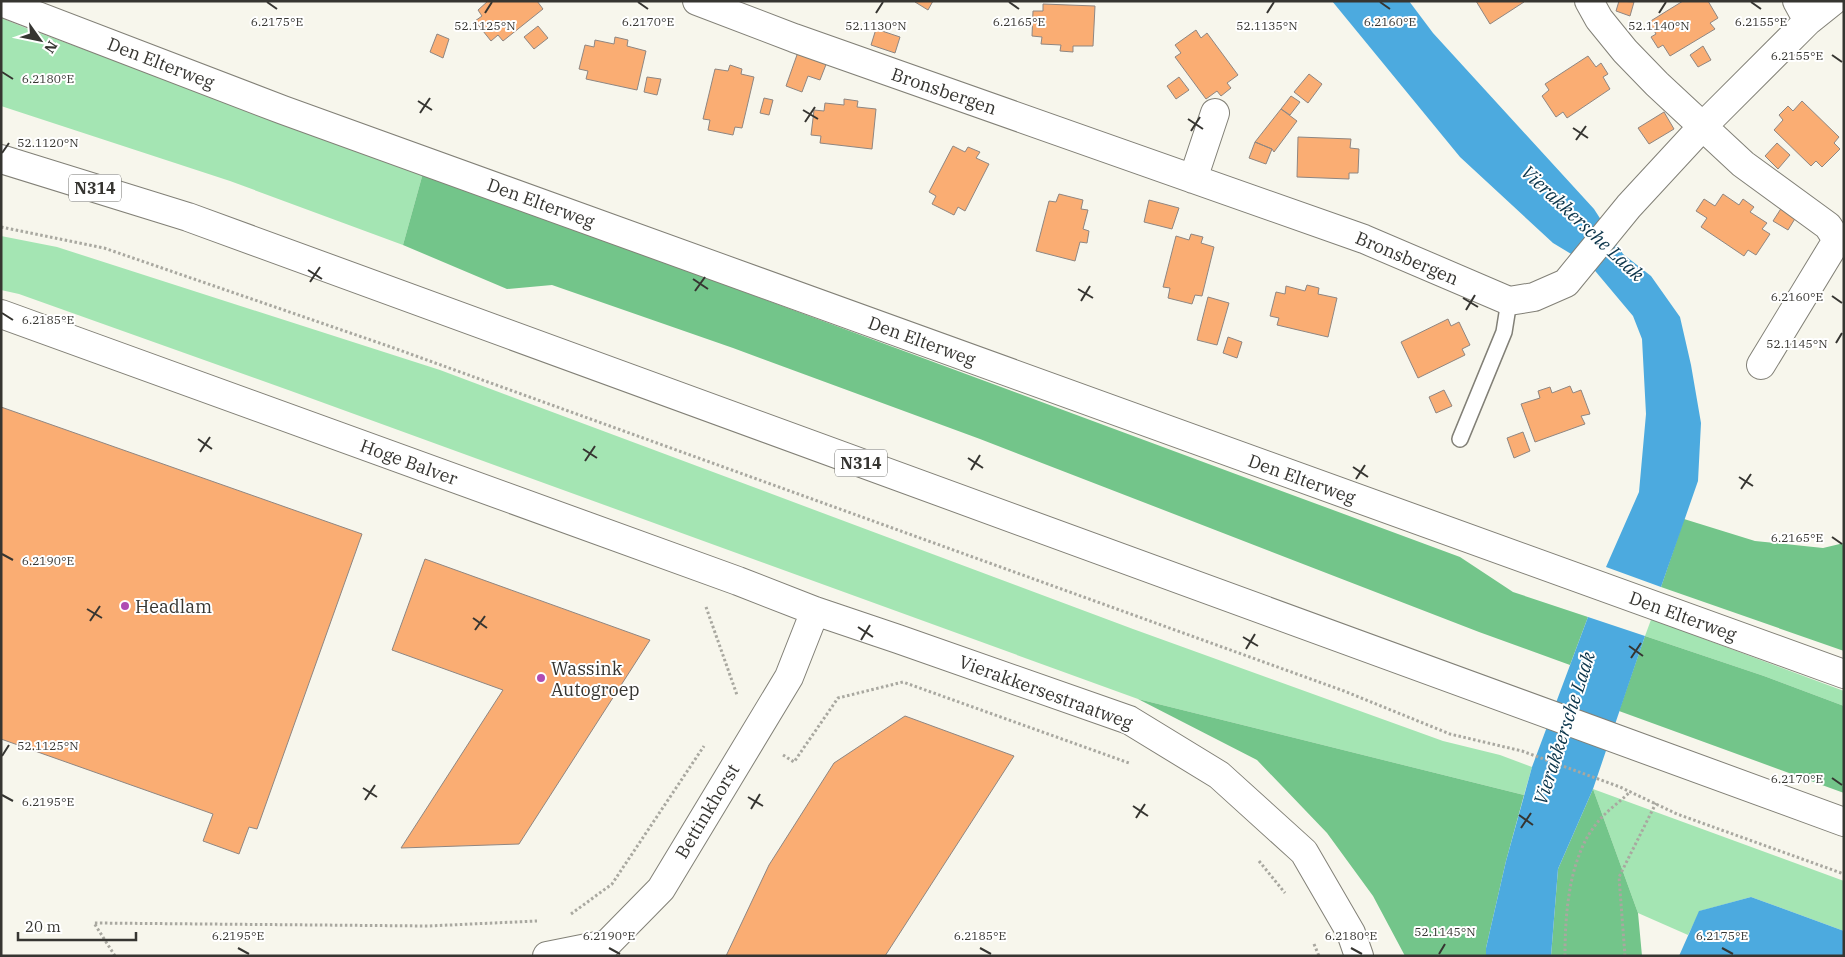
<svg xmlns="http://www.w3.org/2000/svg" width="1845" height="957" viewBox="0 0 1845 957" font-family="'IBM Plex Serif',serif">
<rect width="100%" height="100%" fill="#f7f6ec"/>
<path fill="#a4e5b3" d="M 1,18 L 31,30 L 423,173 L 403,245 L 230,181 L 1,106 Z
M 1,236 L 57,247 L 440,370 L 1133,629 L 1443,741 L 1500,755 L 1532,767 L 1524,795 L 1138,699 L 291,391 L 19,294 L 1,290 Z
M 1652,617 L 1699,637 L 1844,691 L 1844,706 L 1764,676 L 1645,636 Z
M 1593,789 L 1844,881 L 1844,931 L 1751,897 L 1700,911 L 1688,935 L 1638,913 Z"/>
<path fill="#73c58a" d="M 423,173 L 1460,557 L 1513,592 L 1588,617 L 1570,665 L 1479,632 L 980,439 L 733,348 L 552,285 L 507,289 L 403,245 Z
M 1684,519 L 1755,541 L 1823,548 L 1844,543 L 1844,651 L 1661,587 Z
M 1645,636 L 1764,676 L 1844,706 L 1844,793 L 1619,711 Z
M 1138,699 L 1524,795 L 1506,861 L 1486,948 L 1486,956 L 1405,956 L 1373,896 L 1327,833 L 1257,760 Z
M 1593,789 L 1638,913 L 1642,956 L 1551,956 L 1558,869 Z"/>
<path fill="#4caadf" d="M 1332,1 L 1409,1 L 1433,33 L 1594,209 L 1623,254 L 1651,276 L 1680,317 L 1691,365 L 1701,423 L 1698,481 L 1661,587 L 1606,567 L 1639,492 L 1646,414 L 1642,339 L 1633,316 L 1591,266 L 1553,243 L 1460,157 Z
M 1588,617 L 1645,636 L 1593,789 L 1558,869 L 1551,956 L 1486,956 L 1486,948 L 1506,861 L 1532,767 Z
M 1751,897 L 1844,931 L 1844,956 L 1679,956 L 1699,911 Z"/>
<path fill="#faad73" stroke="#8f8681" d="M 488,1 L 537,1 L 543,9 L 503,41 L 498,35 L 491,41 L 475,21 L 482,16 L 478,10 Z
M 916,1 L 933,1 L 928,10 L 915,2 Z
M 1476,1 L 1523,1 L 1524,2 L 1490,24 Z
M 1619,1 L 1634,2 L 1630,16 L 1616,11 Z
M 1683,1 L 1708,1 L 1718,18 L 1710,23 L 1715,29 L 1670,56 L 1663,45 L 1658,48 L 1651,37 L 1656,34 L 1649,22 Z
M 1043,4 L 1095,6 L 1093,46 L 1073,46 L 1073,52 L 1060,51 L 1061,45 L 1041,44 L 1042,37 L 1032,36 L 1033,11 L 1043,11 Z
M 538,26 L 548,38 L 534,49 L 524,37 Z
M 876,29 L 900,37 L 895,53 L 871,45 Z
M 1196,30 L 1201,38 L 1207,33 L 1238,75 L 1227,83 L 1231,88 L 1221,96 L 1217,91 L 1206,99 L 1175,57 L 1181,53 L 1175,45 Z
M 437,34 L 449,39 L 443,58 L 430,52 Z
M 615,37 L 628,40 L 627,46 L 646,51 L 637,90 L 586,79 L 588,71 L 579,69 L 585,45 L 594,47 L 595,40 L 614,44 Z
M 1703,46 L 1711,60 L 1698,67 L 1690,55 Z
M 798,52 L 827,62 L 820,80 L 808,76 L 802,92 L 786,86 Z
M 1588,56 L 1596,67 L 1601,63 L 1608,74 L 1603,77 L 1610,89 L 1567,118 L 1563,112 L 1556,117 L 1542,96 L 1549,90 L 1545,84 Z
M 730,65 L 742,69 L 741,74 L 754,77 L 742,128 L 735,127 L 733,135 L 708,130 L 710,120 L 703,119 L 715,69 L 728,71 Z
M 1309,74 L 1322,84 L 1308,103 L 1294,92 Z
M 647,77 L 661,79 L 657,95 L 644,92 Z
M 1179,77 L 1189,90 L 1176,99 L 1167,86 Z
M 1291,96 L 1300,102 L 1290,115 L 1281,109 Z
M 764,98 L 773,100 L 769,115 L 760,113 Z
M 844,99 L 858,101 L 857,107 L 876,109 L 872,149 L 820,143 L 821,136 L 811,135 L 814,110 L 824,111 L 825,103 L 844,105 Z
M 1802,101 L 1839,137 L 1834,143 L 1840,149 L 1822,167 L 1816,161 L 1811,166 L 1774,130 L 1783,120 L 1779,115 L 1788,106 L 1793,111 Z
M 1281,109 L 1297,121 L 1274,152 L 1272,149 L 1255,142 Z
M 1664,112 L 1674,129 L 1649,144 L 1638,128 Z
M 1298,137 L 1351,139 L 1350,148 L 1359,149 L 1358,173 L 1349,173 L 1349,179 L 1297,177 Z
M 1255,142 L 1272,149 L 1266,164 L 1249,158 Z
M 1777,143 L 1790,155 L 1778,169 L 1765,156 Z
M 953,146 L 965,152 L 968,147 L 980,152 L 976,158 L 989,164 L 965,211 L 958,207 L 954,215 L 932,204 L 936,196 L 929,192 Z
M 1059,194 L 1083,200 L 1081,209 L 1088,210 L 1083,229 L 1089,231 L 1087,243 L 1080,242 L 1075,261 L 1036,251 L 1049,201 L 1056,202 Z
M 1723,194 L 1739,205 L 1743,199 L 1754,207 L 1750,212 L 1767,223 L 1762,229 L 1770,234 L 1756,255 L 1748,250 L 1744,256 L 1701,227 L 1707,218 L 1696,211 L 1704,199 L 1715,206 Z
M 1149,200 L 1179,208 L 1172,229 L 1144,222 Z
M 1782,207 L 1796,217 L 1788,230 L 1773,221 Z
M 1191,234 L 1203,237 L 1201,243 L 1214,247 L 1202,296 L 1195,295 L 1192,304 L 1168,298 L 1170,288 L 1163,287 L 1176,236 L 1189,240 Z
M 1307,285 L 1319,288 L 1318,294 L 1337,298 L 1328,337 L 1277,325 L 1279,318 L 1270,316 L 1276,292 L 1285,294 L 1286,286 L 1305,291 Z
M 1208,297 L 1229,303 L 1217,345 L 1197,340 Z
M 1448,319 L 1451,326 L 1459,322 L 1470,345 L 1462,349 L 1465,355 L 1418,378 L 1401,342 Z
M 1228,337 L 1242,342 L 1237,358 L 1223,353 Z
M 1570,386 L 1573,393 L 1581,390 L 1590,414 L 1581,416 L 1585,424 L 1535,442 L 1521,404 L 1540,398 L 1538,391 L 1550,387 L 1552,393 Z
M 1444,390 L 1452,406 L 1436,413 L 1429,397 Z
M 1,407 L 362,534 L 257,829 L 249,827 L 239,854 L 203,841 L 213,814 L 1,739 Z
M 1523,432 L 1530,451 L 1514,458 L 1507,438 Z
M 425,559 L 650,640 L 519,844 L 401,848 L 503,690 L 392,650 Z
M 905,716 L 1014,756 L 885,956 L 726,956 L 769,865 L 834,763 Z"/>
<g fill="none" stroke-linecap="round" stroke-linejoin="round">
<defs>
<path id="lane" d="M 1460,439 L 1504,332 L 1509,301"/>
<path id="street" d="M 697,1 L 794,38 L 1364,239 L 1509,301 L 1534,297 L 1566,283 L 1629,206 L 1702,127 L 1808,21
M 1589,1 L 1599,19 L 1625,51 L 1657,84 L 1743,164 L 1828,226 L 1837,240 L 1761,365
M 1797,1 L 1808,21 L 1833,1
M 1,2 L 283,110 L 1844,674
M 1193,179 L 1215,113
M 1,314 L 738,581 L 815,611 L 898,639 L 1129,720 L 1219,775 L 1304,852 L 1351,933 L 1359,956
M 547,956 L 607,944 L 661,889 L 789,677 L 815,611"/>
<path id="primary" d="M 1,159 L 188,217 L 1844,822"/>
</defs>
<use href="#lane" stroke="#828077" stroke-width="18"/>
<use href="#street" stroke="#828077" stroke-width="30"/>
<use href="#primary" stroke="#828077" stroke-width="30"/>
<path stroke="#a9a8a0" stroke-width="3" stroke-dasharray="2.5 2.5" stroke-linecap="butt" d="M 1,227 L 104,248 L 391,347 L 1344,691 L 1450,734 L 1522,751 L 1620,787 L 1677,814 L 1844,874
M 706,607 L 737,695
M 783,755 L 794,762 L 838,698 L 903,682 L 1129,763
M 1259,861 L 1285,893
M 571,914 L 612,884 L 704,746
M 1314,944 L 1319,956
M 115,956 L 94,923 L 428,926 L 537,921
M 1565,956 C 1565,913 1569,857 1597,823 C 1606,811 1620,802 1631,791
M 1625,956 L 1619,877 L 1656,803"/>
<use href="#lane" stroke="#fff" stroke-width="15"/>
<use href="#street" stroke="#fff" stroke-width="28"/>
<use href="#primary" stroke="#fff" stroke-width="28"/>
</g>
<path fill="none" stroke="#363531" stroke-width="2" d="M 267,2 L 277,9M 638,2 L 648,9M 1009,2 L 1019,9M 1380,2 L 1390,9M 1751,2 L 1761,9M 485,13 L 492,2M 876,13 L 883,2M 1267,13 L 1274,2M 1659,13 L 1666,2M 1832,55 L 1842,62M 2,72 L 13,79M 418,101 L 432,110M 803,110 L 818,119M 420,113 L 430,98M 1188,119 L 1203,129M 805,122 L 815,107M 1573,128 L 1588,138M 1191,131 L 1200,117M 1576,140 L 1586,126M 2,153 L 9,143M 308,270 L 322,279M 693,279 L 708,289M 310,282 L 320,267M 1078,289 L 1093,298M 695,291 L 705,277M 1832,296 L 1842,303M 1463,298 L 1478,307M 1081,301 L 1090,286M 1466,310 L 1475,295M 2,313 L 13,320M 1836,343 L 1842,333M 198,439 L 212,449M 583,449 L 597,458M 200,452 L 210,437M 968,458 L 983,468M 585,461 L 595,446M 1353,467 L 1368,477M 971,470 L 980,455M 1739,477 L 1753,486M 1356,479 L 1365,465M 1741,489 L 1751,474M 1832,537 L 1842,544M 2,554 L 13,560M 87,609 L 102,618M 473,618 L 487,628M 90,621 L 100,606M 858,627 L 873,637M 475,630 L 485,616M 1243,637 L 1258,646M 861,640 L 870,625M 1629,646 L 1643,656M 1246,649 L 1255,634M 1631,658 L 1641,643M 2,756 L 9,745M 1832,778 L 1842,785M 363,788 L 377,797M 2,795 L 13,801M 748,797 L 763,806M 365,800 L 375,785M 1133,806 L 1148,816M 751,809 L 760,794M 1519,815 L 1533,825M 1136,818 L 1145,804M 1521,828 L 1531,813M 238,948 L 249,954M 609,948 L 620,954M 980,948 L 991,954M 1351,948 L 1362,954M 1722,948 L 1733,954M 1439,954 L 1445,944"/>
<g fill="#af4cb3" stroke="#fff" stroke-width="2">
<circle cx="125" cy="606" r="5"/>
<circle cx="541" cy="678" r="5"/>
</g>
<g text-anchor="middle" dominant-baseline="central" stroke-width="4" stroke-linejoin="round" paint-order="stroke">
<g fill="#fff" stroke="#72726f" stroke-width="1">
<rect x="69" y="174.5" width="52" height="27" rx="4"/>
<rect x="835" y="449.5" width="52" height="27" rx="4"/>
</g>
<g font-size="16" font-weight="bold" fill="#363531">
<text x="95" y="188">N314</text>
<text x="861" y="463">N314</text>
</g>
<g font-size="18" fill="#363531" stroke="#fff">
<text transform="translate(161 63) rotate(21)">Den Elterweg</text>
<text transform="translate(944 91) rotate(19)">Bronsbergen</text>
<text transform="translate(541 203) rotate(20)">Den Elterweg</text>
<text transform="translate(1407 258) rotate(23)">Bronsbergen</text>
<text transform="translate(922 341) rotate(20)">Den Elterweg</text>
<text transform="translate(409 462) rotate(20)">Hoge Balver</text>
<text transform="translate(1302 479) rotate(20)">Den Elterweg</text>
<text transform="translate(1683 616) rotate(20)">Den Elterweg</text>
<text transform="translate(1046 692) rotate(20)">Vierakkersestraatweg</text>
<text transform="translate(707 811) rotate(-59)">Bettinkhorst</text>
</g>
<g font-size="18" fill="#363531" stroke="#fff" text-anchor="start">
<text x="135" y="606">Headlam</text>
<text x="551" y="668">Wassink<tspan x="551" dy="21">Autogroep</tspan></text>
</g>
<g font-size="19" font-style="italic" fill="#0a344a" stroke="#fff">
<text transform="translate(1583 223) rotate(43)">Vierakkersche Laak</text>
<text transform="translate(1564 728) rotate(-72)">Vierakkersche Laak</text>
</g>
</g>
<g font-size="12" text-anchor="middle" fill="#363531" stroke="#fff" stroke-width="4" stroke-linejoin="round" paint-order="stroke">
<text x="1761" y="26">6.2155°E</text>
<text x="1019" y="26">6.2165°E</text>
<text x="277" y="26">6.2175°E</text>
<text x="648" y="26">6.2170°E</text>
<text x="1390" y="26">6.2160°E</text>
<text x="1267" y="30">52.1135°N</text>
<text x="485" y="30">52.1125°N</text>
<text x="876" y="30">52.1130°N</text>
<text x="1659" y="30">52.1140°N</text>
<text x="1797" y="60">6.2155°E</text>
<text x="48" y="83">6.2180°E</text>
<text x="48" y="147">52.1120°N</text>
<text x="1797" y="301">6.2160°E</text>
<text x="48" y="324">6.2185°E</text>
<text x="1797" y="348">52.1145°N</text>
<text x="1797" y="542">6.2165°E</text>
<text x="48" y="565">6.2190°E</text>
<text x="48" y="750">52.1125°N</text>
<text x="1797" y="783">6.2170°E</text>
<text x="48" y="806">6.2195°E</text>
<text x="1445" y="936">52.1145°N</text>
<text x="238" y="940">6.2195°E</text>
<text x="609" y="940">6.2190°E</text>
<text x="980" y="940">6.2185°E</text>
<text x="1351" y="940">6.2180°E</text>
<text x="1722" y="940">6.2175°E</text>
</g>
<rect width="1845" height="957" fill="none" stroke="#363531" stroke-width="5"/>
<g transform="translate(40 40) rotate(123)" stroke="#ffffff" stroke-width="4" paint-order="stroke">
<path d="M0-4L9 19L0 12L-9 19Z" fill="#363531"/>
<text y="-8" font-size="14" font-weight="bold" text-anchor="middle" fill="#363531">N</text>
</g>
<path d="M18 932v8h118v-8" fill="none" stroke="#363531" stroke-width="2.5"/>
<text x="25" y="932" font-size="15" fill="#363531" stroke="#ffffff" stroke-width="4" paint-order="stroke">20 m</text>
</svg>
